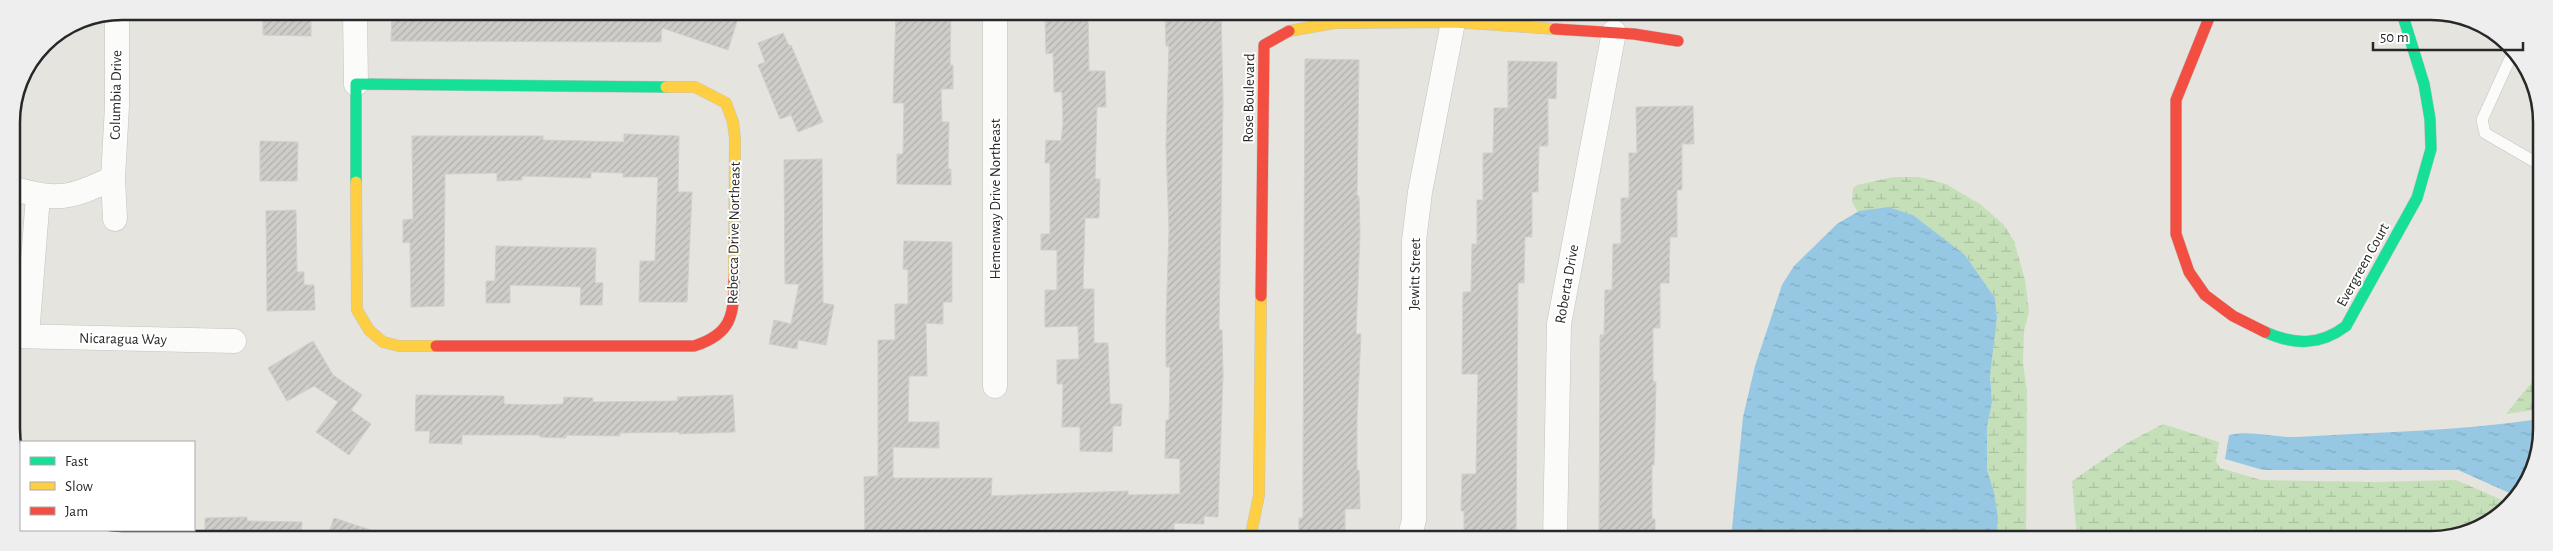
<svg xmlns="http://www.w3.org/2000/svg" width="2553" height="551" viewBox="0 0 2553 551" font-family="'Alegreya Sans',sans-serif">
<defs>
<pattern id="wetland-marsh" width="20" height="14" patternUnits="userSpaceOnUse" patternTransform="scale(1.25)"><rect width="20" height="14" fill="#c5e0b9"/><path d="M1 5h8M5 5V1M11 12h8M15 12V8" fill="none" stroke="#a9c09f"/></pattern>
<pattern id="water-ripples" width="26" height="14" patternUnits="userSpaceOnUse" patternTransform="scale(1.25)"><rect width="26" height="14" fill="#96c7e3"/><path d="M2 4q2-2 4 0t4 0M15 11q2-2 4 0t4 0" fill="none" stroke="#81abc3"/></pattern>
<pattern id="building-hatch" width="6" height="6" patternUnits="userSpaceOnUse" patternTransform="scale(1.25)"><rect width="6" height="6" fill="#cfcdc9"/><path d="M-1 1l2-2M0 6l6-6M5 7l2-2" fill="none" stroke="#b2b0ad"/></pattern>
</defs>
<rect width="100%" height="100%" fill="#e6e4de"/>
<path fill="url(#wetland-marsh)" d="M 1893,177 L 1919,177 L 1946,184 L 1980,204 L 2004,225 L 2014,241 L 2025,280 L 2029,311 L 2024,331 L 2023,363 L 2027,393 L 2026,539 L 1997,539 L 1998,517 L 1994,492 L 1987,470 L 1987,427 L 1992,402 L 1990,376 L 1997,318 L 1995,298 L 1965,255 L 1913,215 L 1888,207 L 1858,212 L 1852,202 L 1853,188 L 1857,185 Z
M 2540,372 L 2540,409 L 2506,414 Z
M 2163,424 L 2219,442 L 2216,461 L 2220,468 L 2261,480 L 2374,482 L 2456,480 L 2509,503 L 2504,512 L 2438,540 L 2077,539 L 2072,481 L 2127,443 Z"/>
<path fill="url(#water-ripples)" d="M 1888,207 L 1913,215 L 1965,255 L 1995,298 L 1997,318 L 1990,376 L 1992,402 L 1987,427 L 1987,470 L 1994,492 L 1998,517 L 1997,539 L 1731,539 L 1743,417 L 1755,366 L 1782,285 L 1794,266 L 1837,224 L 1859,211 Z
M 2540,419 L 2540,450 L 2514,495 L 2458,470 L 2263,470 L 2225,459 L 2229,435 C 2252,430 2273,438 2297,437 C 2378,432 2459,431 2540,419 Z"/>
<path fill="url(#building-hatch)" stroke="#d1cfca" d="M 270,11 L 311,11 L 311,36 L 263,35 L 263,19 L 270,19 Z
M 392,11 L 728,12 L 739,15 L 728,50 L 662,28 L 661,42 L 391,41 Z
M 896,12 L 951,12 L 950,65 L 953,65 L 953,89 L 941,89 L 942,122 L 949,122 L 948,169 L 951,169 L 951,185 L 897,184 L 897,154 L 903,154 L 904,103 L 893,103 Z
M 1165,12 L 1221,12 L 1223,101 L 1219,330 L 1222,330 L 1223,375 L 1218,517 L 1204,516 L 1204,524 L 1174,523 L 1174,539 L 999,538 L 999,533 L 945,531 L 894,534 L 894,538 L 865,538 L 864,477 L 878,476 L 878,340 L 895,340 L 895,304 L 908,304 L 908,270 L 903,269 L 904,241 L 952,242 L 952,302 L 943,302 L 943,324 L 926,323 L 927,376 L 909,376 L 908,422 L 939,422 L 939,448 L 893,447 L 893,478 L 992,478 L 991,496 L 1128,491 L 1128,495 L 1180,494 L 1180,459 L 1165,458 L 1166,420 L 1169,420 L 1170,367 L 1166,367 L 1166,321 L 1169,230 L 1166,146 L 1169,46 L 1166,46 Z
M 1088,14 L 1089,71 L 1105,71 L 1106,107 L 1097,107 L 1095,179 L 1100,179 L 1099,218 L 1085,218 L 1083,289 L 1094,289 L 1094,343 L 1108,343 L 1110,404 L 1122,404 L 1121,426 L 1113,426 L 1112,452 L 1080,451 L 1080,427 L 1062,427 L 1063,384 L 1057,384 L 1057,360 L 1079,359 L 1078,326 L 1045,327 L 1045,290 L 1057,290 L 1057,250 L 1041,250 L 1041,234 L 1050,234 L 1050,163 L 1045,163 L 1046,140 L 1061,141 L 1063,124 L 1062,92 L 1054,92 L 1053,53 L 1046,54 L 1045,15 Z
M 783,33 L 789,46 L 791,45 L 823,122 L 798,132 L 791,115 L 780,119 L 758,65 L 765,62 L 758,43 Z
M 1305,59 L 1359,60 L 1357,196 L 1359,196 L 1360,234 L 1356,334 L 1361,334 L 1357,418 L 1357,470 L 1359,470 L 1360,509 L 1345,509 L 1345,539 L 1299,539 L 1299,518 L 1303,518 L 1303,472 Z
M 1508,61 L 1557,62 L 1556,99 L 1548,98 L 1548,146 L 1539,146 L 1538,192 L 1532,192 L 1532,237 L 1525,237 L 1524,283 L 1518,283 L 1516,539 L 1464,539 L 1464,511 L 1461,511 L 1462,474 L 1476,474 L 1478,374 L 1462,374 L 1463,292 L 1471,292 L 1472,244 L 1477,244 L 1477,200 L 1483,200 L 1483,153 L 1493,153 L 1494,108 L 1508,108 Z
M 1693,106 L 1694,144 L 1682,144 L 1682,190 L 1677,190 L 1677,237 L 1670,237 L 1669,283 L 1660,283 L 1660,328 L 1653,328 L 1653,381 L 1656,382 L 1654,465 L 1652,465 L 1652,519 L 1655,519 L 1655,539 L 1599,539 L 1600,335 L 1604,335 L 1605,290 L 1612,290 L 1613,244 L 1621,244 L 1621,198 L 1629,198 L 1629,153 L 1637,153 L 1636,107 Z
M 624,134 L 679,136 L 678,192 L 692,192 L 687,302 L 639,302 L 640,261 L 655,261 L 658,177 L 623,177 L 623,173 L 591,172 L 591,178 L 522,176 L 522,180 L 497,181 L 497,173 L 445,174 L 444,306 L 411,307 L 410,242 L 403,243 L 403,220 L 413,219 L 412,136 L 543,136 L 543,140 L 624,142 Z
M 260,141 L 298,142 L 297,181 L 260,181 Z
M 822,159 L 823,303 L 834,305 L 826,345 L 798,340 L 797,349 L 769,344 L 774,320 L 791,324 L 799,284 L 785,284 L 784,160 Z
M 296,210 L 297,272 L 304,272 L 304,285 L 314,285 L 315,310 L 267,311 L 266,211 Z
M 496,246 L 596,248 L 595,283 L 603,283 L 602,305 L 580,305 L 581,287 L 555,286 L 510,285 L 510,303 L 486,303 L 486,281 L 495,281 Z
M 313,341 L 333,375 L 362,395 L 351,410 L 371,424 L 349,455 L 316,432 L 338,402 L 314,386 L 287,401 L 268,368 Z
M 416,395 L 504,396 L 504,404 L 541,405 L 563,404 L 564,397 L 593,398 L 593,402 L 678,401 L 677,397 L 733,395 L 735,432 L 679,434 L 679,432 L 620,433 L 620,436 L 566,435 L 566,438 L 540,437 L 540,435 L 462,435 L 462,444 L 429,443 L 430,431 L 415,431 Z
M 247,517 L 247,521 L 302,522 L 301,538 L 205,538 L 205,518 Z
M 334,518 L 386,535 L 386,538 L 327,538 Z"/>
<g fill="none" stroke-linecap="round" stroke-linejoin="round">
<defs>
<path id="lane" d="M 2513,52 L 2482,120 L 2485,133 L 2540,165"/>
<path id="street" d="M 355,11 L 356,84
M 12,188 C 56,202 72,198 113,178
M 115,219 L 113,178 L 117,106 L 117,12
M 13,336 L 234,341
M 27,336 L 38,196
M 995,386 L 995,12
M 1409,539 L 1414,520 L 1414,241 L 1420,192 L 1455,12
M 1555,539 L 1559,324 L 1614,32"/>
<path id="fast" d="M 356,84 L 666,87
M 356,84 L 356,182
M 2265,332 C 2294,345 2320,346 2346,326 L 2417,198 L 2431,149 L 2430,119 L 2424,84 L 2402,13"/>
<path id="slow" d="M 1289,31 L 1334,23 L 1454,22 L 1555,29
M 666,87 L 695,87 L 726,103 L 733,122 L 735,139 L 734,279
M 356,182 L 357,310 L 369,330 L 383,342 L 399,346 L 436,346
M 1250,539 L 1259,495 L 1261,296"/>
<path id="jam" d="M 2211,13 L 2176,100 L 2176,234 L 2189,272 L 2205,295 L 2233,316 L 2265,332
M 1555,29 L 1634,34 L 1678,41
M 1261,296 L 1264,45 L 1289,31
M 436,346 L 694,346 C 732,334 734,315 734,279"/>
</defs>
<use href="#lane" stroke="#c4c3c3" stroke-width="12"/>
<use href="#street" stroke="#c4c3c3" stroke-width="25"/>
<use href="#fast" stroke="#c4c3c3" stroke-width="12"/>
<use href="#slow" stroke="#c4c3c3" stroke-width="12"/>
<use href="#jam" stroke="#c4c3c3" stroke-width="12"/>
<use href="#lane" stroke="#fbfbfa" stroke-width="11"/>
<use href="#street" stroke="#fbfbfa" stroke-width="24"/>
<use href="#fast" stroke="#16e098" stroke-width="11"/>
<use href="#slow" stroke="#ffcf43" stroke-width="11"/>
<use href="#jam" stroke="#f24e42" stroke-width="11"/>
</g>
<g text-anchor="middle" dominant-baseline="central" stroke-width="4" stroke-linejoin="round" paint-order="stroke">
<g font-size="15" fill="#282828" stroke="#fff">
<text transform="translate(116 95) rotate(-89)">Columbia Drive</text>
<text transform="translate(1249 98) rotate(-89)">Rose Boulevard</text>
<text transform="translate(995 199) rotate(-90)">Hemenway Drive Northeast</text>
<text transform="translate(734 233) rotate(-89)">Rebecca Drive Northeast</text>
<text transform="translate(2363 265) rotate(-61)">Evergreen Court</text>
<text transform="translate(1415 274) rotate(-89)">Jewitt Street</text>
<text transform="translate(1567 284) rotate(-80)">Roberta Drive</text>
<text transform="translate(123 339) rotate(1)">Nicaragua Way</text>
</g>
</g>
<path d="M0 0H2553V551H0ZM122 20H2431A102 102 0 0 1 2533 122V429A102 102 0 0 1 2431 531H122A102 102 0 0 1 20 429V122A102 102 0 0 1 122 20Z" fill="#eee" fill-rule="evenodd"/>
<path fill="none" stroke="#282828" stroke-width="2.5" d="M122 20H2431A102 102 0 0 1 2533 122V429A102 102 0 0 1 2431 531H122A102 102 0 0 1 20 429V122A102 102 0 0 1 122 20Z"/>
<rect x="20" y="441" width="175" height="90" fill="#ffffff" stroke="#a9a9a9"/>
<rect x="30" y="457" width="25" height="8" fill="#16e098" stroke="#a9a9a9"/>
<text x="65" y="466" font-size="15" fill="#282828">Fast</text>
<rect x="30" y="482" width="25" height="8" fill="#ffcf43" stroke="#a9a9a9"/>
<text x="65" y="491" font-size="15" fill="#282828">Slow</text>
<rect x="30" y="507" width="25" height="8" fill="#f24e42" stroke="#a9a9a9"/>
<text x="65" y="516" font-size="15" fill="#282828">Jam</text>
<path d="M2373 42v8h150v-8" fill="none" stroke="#282828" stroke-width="2.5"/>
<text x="2380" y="42" font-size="15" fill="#282828" stroke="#ffffff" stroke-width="4" paint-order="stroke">50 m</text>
</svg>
